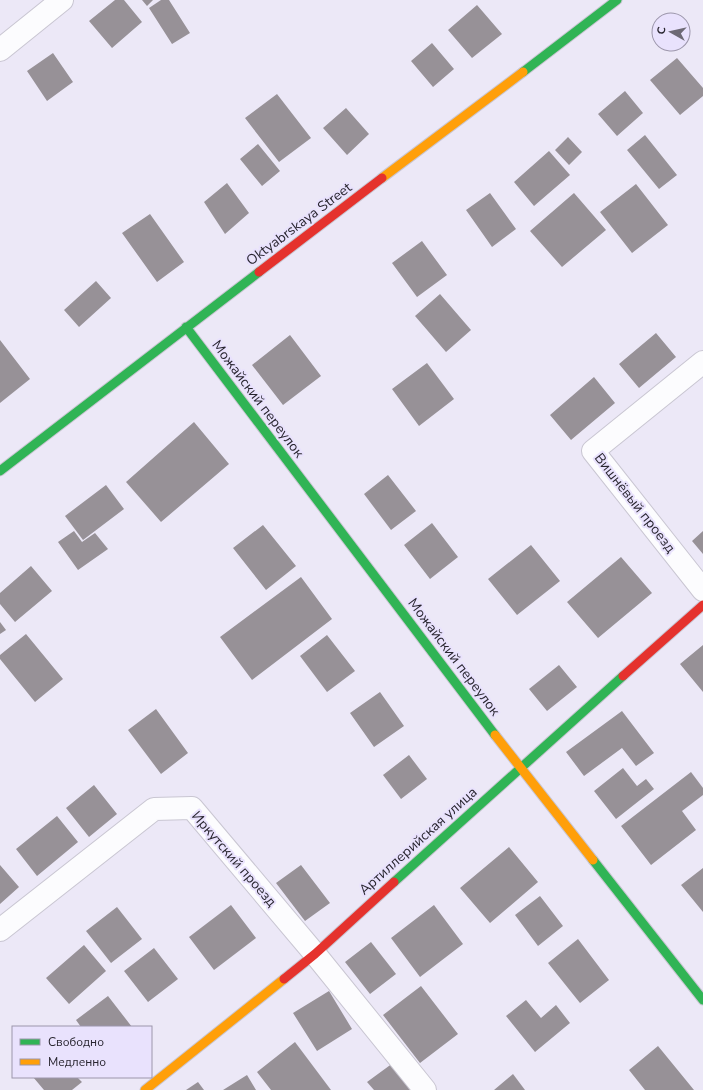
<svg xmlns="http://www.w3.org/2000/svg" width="703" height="1090" viewBox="0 0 703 1090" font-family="'Nunito Sans',sans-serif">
<rect width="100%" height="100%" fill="#ece8f7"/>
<path fill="#979197" d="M 115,0 L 124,0 L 142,22 L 112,48 L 89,21 Z
M 142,0 L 153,0 L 147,6 Z
M 161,0 L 169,0 L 190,33 L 172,44 L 149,8 Z
M 477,5 L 502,34 L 472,58 L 448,30 Z
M 432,43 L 454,69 L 433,87 L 411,61 Z
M 53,53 L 73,82 L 47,101 L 27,71 Z
M 677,58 L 703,88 L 703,96 L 680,115 L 650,80 Z
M 625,91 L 643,113 L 617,136 L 598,114 Z
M 277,94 L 311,138 L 279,162 L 245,118 Z
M 346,108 L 369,134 L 347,155 L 323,128 Z
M 645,135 L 677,175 L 659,189 L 627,150 Z
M 568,137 L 582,152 L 569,165 L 555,150 Z
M 258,144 L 280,171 L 262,186 L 240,159 Z
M 549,151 L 570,175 L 534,206 L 514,182 Z
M 227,183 L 249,213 L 225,234 L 204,202 Z
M 636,184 L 668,225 L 632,253 L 600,212 Z
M 490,193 L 516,229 L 492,247 L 466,210 Z
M 574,193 L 606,230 L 562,267 L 530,231 Z
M 150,214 L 184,262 L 157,282 L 122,233 Z
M 422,241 L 447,275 L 417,297 L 392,263 Z
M 96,281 L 111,298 L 79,327 L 64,310 Z
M 440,294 L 471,330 L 446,352 L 415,316 Z
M 656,333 L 676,357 L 639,388 L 619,364 Z
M 290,335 L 321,376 L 283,405 L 252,365 Z
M 0,340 L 30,379 L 0,403 Z
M 427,363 L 454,399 L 419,426 L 392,389 Z
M 594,377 L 615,403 L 571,440 L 550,415 Z
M 194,422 L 229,464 L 161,522 L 126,482 Z
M 388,475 L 416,511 L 391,530 L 364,494 Z
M 106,485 L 124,509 L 83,540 L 65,516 Z
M 432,523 L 458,557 L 430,579 L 404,545 Z
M 263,525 L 296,566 L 266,590 L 233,548 Z
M 74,531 L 82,542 L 95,533 L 108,549 L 78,570 L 58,542 Z
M 703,531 L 703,554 L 692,541 Z
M 531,545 L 560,581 L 517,615 L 488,579 Z
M 621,557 L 652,593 L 598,638 L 567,602 Z
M 31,566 L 52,591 L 15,622 L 0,604 L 0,593 Z
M 301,577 L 332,619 L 252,680 L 220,637 Z
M 0,622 L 6,630 L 0,634 Z
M 26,634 L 63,679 L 35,702 L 0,659 L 0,655 Z
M 327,635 L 355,671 L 327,692 L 300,656 Z
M 703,645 L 703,692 L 680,664 Z
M 559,665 L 577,687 L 547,711 L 529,689 Z
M 380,692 L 404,726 L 374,747 L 350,713 Z
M 156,709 L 188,753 L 161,774 L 128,730 Z
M 622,711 L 654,753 L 636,766 L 622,748 L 584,776 L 566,752 Z
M 409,755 L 427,779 L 401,799 L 383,775 Z
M 623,768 L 637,786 L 646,779 L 654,789 L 616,819 L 594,791 Z
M 691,772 L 703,788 L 703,795 L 682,811 L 696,830 L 651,865 L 621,826 Z
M 94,785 L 117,814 L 89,837 L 66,808 Z
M 57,816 L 78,842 L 37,876 L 16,849 Z
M 509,847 L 538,882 L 490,923 L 460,888 Z
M 0,865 L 19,887 L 0,904 Z
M 301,865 L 330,903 L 305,921 L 276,883 Z
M 703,868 L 703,912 L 681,885 Z
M 540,896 L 563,926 L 538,946 L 515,915 Z
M 231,905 L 256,938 L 214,970 L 189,937 Z
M 434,905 L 463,944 L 420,977 L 391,938 Z
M 117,907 L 142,939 L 111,963 L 86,931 Z
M 578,939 L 609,980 L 580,1003 L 548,963 Z
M 371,942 L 396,974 L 370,994 L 345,962 Z
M 84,945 L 106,971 L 69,1004 L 46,978 Z
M 154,948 L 178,979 L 148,1002 L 124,971 Z
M 421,986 L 458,1034 L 420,1063 L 383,1015 Z
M 329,991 L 352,1029 L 317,1051 L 293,1013 Z
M 108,996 L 132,1027 L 81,1027 L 76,1020 Z
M 526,1000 L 541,1018 L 556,1005 L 570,1023 L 535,1052 L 506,1016 Z
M 295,1042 L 331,1090 L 271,1090 L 257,1072 Z
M 658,1046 L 694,1090 L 645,1090 L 629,1070 Z
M 393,1063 L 412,1090 L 374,1090 L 367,1082 Z
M 513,1074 L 525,1090 L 494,1090 Z
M 247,1075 L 256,1090 L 223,1090 Z
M 33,1077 L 77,1077 L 82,1082 L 72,1090 L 44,1090 Z
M 198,1082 L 204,1090 L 186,1090 Z"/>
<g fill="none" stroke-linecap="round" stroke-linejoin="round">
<defs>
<path id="street" d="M 0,50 L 62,0
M 703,362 L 593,451 L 703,590
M 0,930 L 154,809 L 192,808 L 315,954 L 425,1090"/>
<path id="fast" d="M 523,72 L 617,0
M 186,327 L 495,735
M 0,471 L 259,272
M 593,860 L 703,1000
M 394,882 L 623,676"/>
<path id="slow" d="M 382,178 L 523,72
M 495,735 L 593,860
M 145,1090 L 284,979"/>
<path id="jam" d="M 259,272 L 382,178
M 623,676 L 703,605
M 284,979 L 315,954 L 394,882"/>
</defs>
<use href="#street" stroke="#c9c6d2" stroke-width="24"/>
<use href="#fast" stroke="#c9c6d2" stroke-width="11"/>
<use href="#slow" stroke="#c9c6d2" stroke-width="11"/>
<use href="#jam" stroke="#c9c6d2" stroke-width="11"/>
<use href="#street" stroke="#fcfcfe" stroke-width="22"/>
<use href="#fast" stroke="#30b455" stroke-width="9"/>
<use href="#slow" stroke="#ff9f0a" stroke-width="9"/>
<use href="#jam" stroke="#e5322d" stroke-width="9"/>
</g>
<g text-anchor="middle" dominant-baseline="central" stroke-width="4" stroke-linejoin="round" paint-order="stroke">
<g font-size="14" fill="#28252f" stroke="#e9e2fd">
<text transform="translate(299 224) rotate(-37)">Oktyabrskaya Street</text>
<text transform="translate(258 399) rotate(53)">Можайский переулок</text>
<text transform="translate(635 503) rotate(52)">Вишнёвый проезд</text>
<text transform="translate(454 657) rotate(53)">Можайский переулок</text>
<text transform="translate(418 841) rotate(-42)">Артиллерийская улица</text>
<text transform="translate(234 859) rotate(49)">Иркутский проезд</text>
</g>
</g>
<rect x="12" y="1026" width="140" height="52" fill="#e9e2fd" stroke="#9c96ab"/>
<rect x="20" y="1039" width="20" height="6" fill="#30b455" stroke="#9c96ab"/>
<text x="48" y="1046" font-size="12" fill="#28252f">Свободно</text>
<rect x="20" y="1059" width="20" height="6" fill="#ff9f0a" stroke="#9c96ab"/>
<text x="48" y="1066" font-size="12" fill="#28252f">Медленно</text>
<g transform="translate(671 32) rotate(278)"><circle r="19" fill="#e9e2fd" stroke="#9c96ab"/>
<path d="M0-3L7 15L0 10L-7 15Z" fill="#6d6975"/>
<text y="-6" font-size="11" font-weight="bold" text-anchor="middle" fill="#28252f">С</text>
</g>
</svg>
